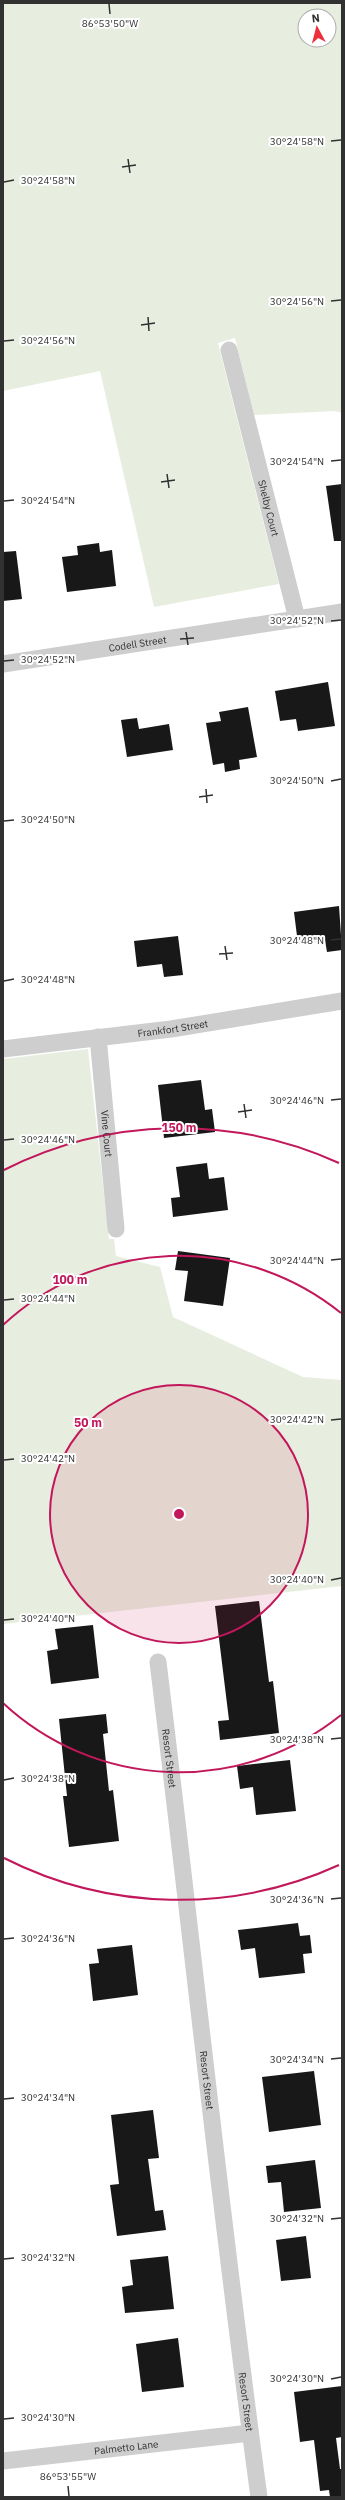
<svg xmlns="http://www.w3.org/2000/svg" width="345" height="2500" viewBox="0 0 345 2500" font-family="'IBM Plex Sans',sans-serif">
<rect width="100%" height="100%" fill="#fff"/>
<path fill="#e7eedf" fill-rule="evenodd" d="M 3,3 L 342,3 L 342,413 L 335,411 L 254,415 L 235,338 L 218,343 L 279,584 L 154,607 L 100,371 L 3,391 ZM 305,16 L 329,16 L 329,40 L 305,40 Z
M 88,1049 L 109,1239 L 114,1239 L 116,1256 L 160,1267 L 173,1317 L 303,1377 L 342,1380 L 342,1586 L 3,1624 L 3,1059 Z"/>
<path fill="#181818" d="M 342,484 L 342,541 L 334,541 L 326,486 Z
M 99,543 L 100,552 L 112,550 L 116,586 L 67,592 L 62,557 L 78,555 L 77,546 Z
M 16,551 L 22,599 L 3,601 L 3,552 Z
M 328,682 L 335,726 L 298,731 L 296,719 L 280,721 L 275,691 Z
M 248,707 L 257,757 L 239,760 L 240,769 L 225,772 L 224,763 L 213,765 L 206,723 L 221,721 L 219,712 Z
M 137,718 L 139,729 L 169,724 L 173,750 L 127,757 L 121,720 Z
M 339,906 L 342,950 L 327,952 L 325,940 L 298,944 L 294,912 Z
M 178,936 L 183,975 L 164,977 L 162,964 L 137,967 L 134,941 Z
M 201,1080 L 205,1110 L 212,1109 L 215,1132 L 164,1138 L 158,1085 Z
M 207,1163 L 209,1179 L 224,1177 L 228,1210 L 173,1217 L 171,1198 L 180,1197 L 176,1167 Z
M 178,1251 L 230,1258 L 223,1306 L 184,1301 L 188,1271 L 175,1270 Z
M 259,1601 L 269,1682 L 273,1681 L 279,1733 L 220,1740 L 218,1721 L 229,1720 L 215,1606 Z
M 93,1625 L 99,1678 L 51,1684 L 47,1651 L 58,1649 L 55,1629 Z
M 106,1714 L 108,1733 L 103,1734 L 109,1791 L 113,1790 L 119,1841 L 69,1847 L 63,1796 L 67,1796 L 59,1719 Z
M 290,1760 L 296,1811 L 256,1815 L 253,1787 L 240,1789 L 237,1766 Z
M 298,1923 L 300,1936 L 310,1935 L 312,1953 L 303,1954 L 305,1973 L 259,1978 L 255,1948 L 241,1950 L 238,1930 Z
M 132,1945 L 138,1995 L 93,2001 L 89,1964 L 99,1963 L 97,1949 Z
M 314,2071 L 321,2125 L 269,2132 L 262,2077 Z
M 153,2110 L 159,2158 L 148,2159 L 155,2211 L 163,2210 L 166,2230 L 117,2236 L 110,2185 L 119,2184 L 111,2115 Z
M 315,2160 L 321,2208 L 284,2212 L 281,2182 L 268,2183 L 266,2166 Z
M 306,2236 L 311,2278 L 281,2281 L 276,2240 Z
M 168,2256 L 174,2309 L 125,2313 L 122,2287 L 133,2285 L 130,2260 Z
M 178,2338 L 184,2387 L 142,2392 L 136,2344 Z
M 342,2386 L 342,2437 L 336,2438 L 340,2469 L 342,2469 L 342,2497 L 330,2497 L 329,2490 L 320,2491 L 314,2440 L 300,2442 L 294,2392 Z"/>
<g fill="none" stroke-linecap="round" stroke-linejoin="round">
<g stroke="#cecece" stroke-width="17">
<path id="s1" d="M 229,350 L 297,619"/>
<path id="s2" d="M 3,664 L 342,612"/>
<path id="s3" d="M 98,1037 L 116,1229"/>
<path id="s4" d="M 3,1049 L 171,1029 L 342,1001"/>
<path id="s5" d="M 158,1662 C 192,1940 221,2219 259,2497"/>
<path id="s6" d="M 3,2461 L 250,2433"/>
</g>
</g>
<path fill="none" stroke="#313131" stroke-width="1.5" d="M 109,4 L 110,14M 331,141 L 341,140M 128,159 L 130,173M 122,167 L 136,165M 4,182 L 14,180M 331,301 L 341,300M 148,317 L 149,331M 141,325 L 155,323M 4,341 L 14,340M 331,461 L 341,460M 167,474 L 169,488M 161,482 L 175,480M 4,501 L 14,500M 331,621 L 341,620M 186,632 L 188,645M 180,639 L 194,638M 4,661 L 14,660M 331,781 L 341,779M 206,789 L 207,803M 199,797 L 213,795M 4,821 L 14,820M 331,940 L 341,939M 225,946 L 227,960M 219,954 L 233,953M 4,981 L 14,979M 331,1100 L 341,1099M 244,1104 L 246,1118M 238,1112 L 252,1110M 4,1140 L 14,1139M 331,1260 L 341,1259M 4,1300 L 14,1299M 331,1420 L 341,1419M 4,1460 L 14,1459M 331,1580 L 341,1578M 4,1620 L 14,1619M 331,1739 L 341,1738M 4,1780 L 14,1778M 331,1899 L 341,1898M 4,1939 L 14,1938M 331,2059 L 341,2058M 4,2099 L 14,2098M 331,2219 L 341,2218M 4,2259 L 14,2258M 331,2379 L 341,2377M 4,2419 L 14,2418M 68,2486 L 69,2496"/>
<circle cx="179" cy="1514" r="129" fill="#c2185b" fill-opacity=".12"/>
<g fill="none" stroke="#c2185b" stroke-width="2">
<circle cx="179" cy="1514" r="129"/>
<path d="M341 1715A258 258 0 0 1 3 1703M3 1325A258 258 0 0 1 341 1313"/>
<path d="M339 1865A386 386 0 0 1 4 1858M4 1170A386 386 0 0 1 339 1163"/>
</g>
<g text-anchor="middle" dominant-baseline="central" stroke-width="4" stroke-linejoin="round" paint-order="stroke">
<g font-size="10" fill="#313131" stroke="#fff">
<text stroke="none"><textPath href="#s1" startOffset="163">Shelby Court</textPath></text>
<text stroke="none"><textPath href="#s2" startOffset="136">Codell Street</textPath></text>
<text stroke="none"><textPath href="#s4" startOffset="171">Frankfort Street</textPath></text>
<text stroke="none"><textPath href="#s3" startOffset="97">Vine Court</textPath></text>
<text stroke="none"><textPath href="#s5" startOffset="97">Resort Street</textPath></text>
<text stroke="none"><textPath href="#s5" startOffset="421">Resort Street</textPath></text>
<text stroke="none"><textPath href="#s5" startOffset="745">Resort Street</textPath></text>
<text stroke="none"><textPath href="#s6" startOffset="124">Palmetto Lane</textPath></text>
</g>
</g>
<g font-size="10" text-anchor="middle" fill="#313131" stroke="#fff" stroke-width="4" stroke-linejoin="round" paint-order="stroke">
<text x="110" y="27">86°53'50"W</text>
<text x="297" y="145">30°24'58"N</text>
<text x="48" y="184">30°24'58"N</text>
<text x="297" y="305">30°24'56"N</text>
<text x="48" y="344">30°24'56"N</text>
<text x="297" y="465">30°24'54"N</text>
<text x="48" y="504">30°24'54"N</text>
<text x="297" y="624">30°24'52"N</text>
<text x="48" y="663">30°24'52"N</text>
<text x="297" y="784">30°24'50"N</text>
<text x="48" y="823">30°24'50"N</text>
<text x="297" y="944">30°24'48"N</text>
<text x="48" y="983">30°24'48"N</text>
<text x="297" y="1104">30°24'46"N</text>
<text x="48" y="1143">30°24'46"N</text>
<text x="297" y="1264">30°24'44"N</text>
<text x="48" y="1302">30°24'44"N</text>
<text x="297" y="1423">30°24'42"N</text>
<text x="48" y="1462">30°24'42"N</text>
<text x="297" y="1583">30°24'40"N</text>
<text x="48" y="1622">30°24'40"N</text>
<text x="297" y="1743">30°24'38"N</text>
<text x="48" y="1782">30°24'38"N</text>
<text x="297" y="1903">30°24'36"N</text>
<text x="48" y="1942">30°24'36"N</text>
<text x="297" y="2063">30°24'34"N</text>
<text x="48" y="2101">30°24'34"N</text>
<text x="297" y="2222">30°24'32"N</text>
<text x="48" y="2261">30°24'32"N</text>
<text x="297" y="2382">30°24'30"N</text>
<text x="48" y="2421">30°24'30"N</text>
<text x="68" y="2480">86°53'55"W</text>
</g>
<circle cx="179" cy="1514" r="6" fill="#c2185b" stroke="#fff" stroke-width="2"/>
<g font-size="12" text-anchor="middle" font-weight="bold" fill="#c2185b" stroke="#fff" stroke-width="4" stroke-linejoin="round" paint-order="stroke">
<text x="179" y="1132">150 m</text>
<text x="70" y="1284">100 m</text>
<text x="88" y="1427">50 m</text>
</g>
<rect width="345" height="2500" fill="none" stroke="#313131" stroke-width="8"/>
<g transform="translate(317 28) rotate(353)"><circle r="19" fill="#ffffff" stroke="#adadad"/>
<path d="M0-3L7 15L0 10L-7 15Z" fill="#ec2f3a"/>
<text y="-6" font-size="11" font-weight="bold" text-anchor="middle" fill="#313131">N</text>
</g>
</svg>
